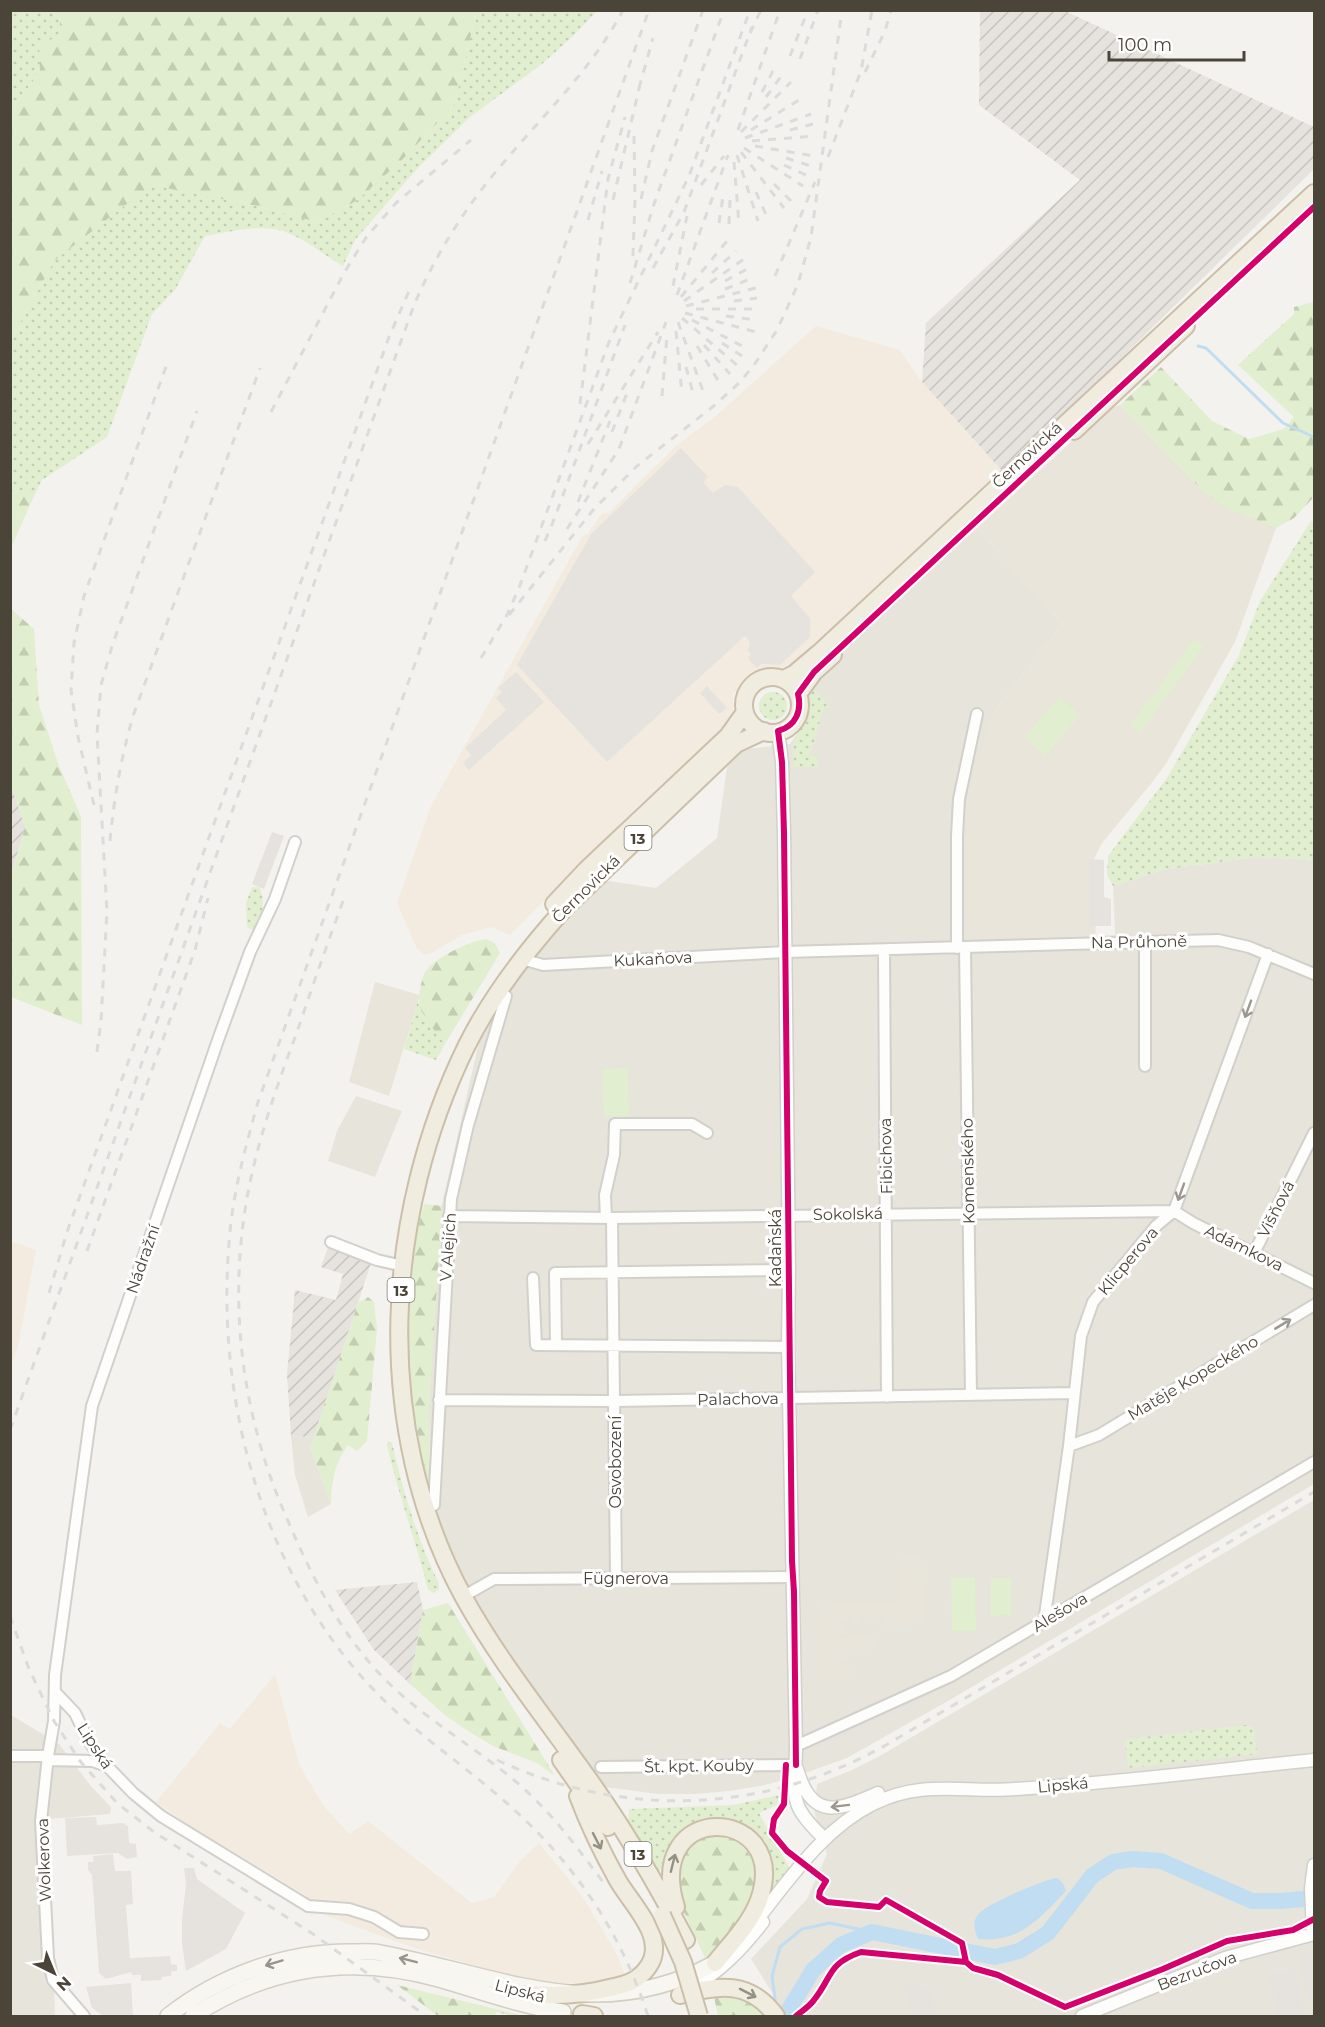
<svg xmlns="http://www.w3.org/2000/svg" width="1325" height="2027" viewBox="0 0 1325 2027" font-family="Montserrat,sans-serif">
<defs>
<pattern id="industrial-furrows" width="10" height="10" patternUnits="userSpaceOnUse" patternTransform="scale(1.5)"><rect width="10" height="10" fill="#e6e2de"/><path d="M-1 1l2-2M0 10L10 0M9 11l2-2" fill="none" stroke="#c7c3bf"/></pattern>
<pattern id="green-dots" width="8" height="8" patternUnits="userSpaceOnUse" patternTransform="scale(1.5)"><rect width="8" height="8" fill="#e1eecf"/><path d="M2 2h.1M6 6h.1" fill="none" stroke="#c3cdb2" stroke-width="1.8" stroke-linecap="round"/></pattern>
<pattern id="forest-firs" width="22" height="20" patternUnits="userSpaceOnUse" patternTransform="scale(1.5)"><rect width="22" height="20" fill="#e1eecf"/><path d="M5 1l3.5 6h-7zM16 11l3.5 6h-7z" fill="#c3cdb2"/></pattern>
</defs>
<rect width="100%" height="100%" fill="#f4f2ee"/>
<path fill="#e7e4dc" d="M 977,528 L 1062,624 L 994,712 L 966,941 L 1115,935 L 1113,886 L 1162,870 L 1255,857 L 1314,860 L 1314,1484 L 955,1697 L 847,1758 L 794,1777 L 765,1785 L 730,1791 L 695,1794 L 658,1794 L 605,1787 L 590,1776 L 474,1605 L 430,1504 L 429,1406 L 440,1213 L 481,1033 L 508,985 L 550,934 L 602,880 L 656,888 L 717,838 L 728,760 L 746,749 L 790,744 L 805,723 L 807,689 L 858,637 Z
M 356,1096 L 402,1111 L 375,1177 L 328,1161 L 337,1131 Z
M 291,1436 L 314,1437 L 310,1447 L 331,1504 L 308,1517 L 295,1475 Z
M 1314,1500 L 1314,2016 L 787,2016 L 751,1959 L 807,1899 L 827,1854 L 814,1811 L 817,1784 L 852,1770 L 878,1757 Z
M 11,1715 L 59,1744 L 91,1786 L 111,1807 L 110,1814 L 49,1819 L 55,2016 L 11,2016 Z"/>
<path fill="#f3ebdf" d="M 816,326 L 900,350 L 922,382 L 1004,473 L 803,658 L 777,670 L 757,672 L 733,694 L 733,714 L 722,729 L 637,807 L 510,935 L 491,927 L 462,935 L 430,954 L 425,955 L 417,949 L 397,903 L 431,806 L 582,537 L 588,533 L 602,513 L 608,513 L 677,445 L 717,415 Z
M 11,1241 L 36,1250 L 18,1347 L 11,1364 Z
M 275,1674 L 299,1764 L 323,1805 L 349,1834 L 368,1821 L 472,1903 L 494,1897 L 521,1860 L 539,1843 L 575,1887 L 588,1905 L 618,1957 L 626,1977 L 546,1987 L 411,1947 L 327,1916 L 302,1893 L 190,1826 L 156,1802 L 220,1723 L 230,1729 Z"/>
<path fill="url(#industrial-furrows)" d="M 980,11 L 1065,11 L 1314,127 L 1314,169 L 1004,473 L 922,382 L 926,323 L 1080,180 L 979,105 Z
M 11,785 L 25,827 L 11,876 Z
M 329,1245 L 371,1263 L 314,1437 L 291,1436 L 287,1374 L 295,1290 L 336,1300 L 343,1274 L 321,1267 Z
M 417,1582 L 423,1610 L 410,1684 L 374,1650 L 335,1590 Z"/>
<path fill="#eae5da" d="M 1120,405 L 1202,490 L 1276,528 L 1235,642 L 1167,762 L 1154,780 L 1102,843 L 1092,863 L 1096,936 L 966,941 L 965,795 L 994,712 L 1062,624 L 977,528 L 1107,409 Z
M 375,982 L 420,995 L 389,1096 L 349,1082 Z
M 901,1558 L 921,1558 L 922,1607 L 926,1607 L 926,1624 L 882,1626 L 882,1617 L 862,1618 L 861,1624 L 852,1624 L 852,1618 L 838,1618 L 838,1627 L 845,1626 L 846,1634 L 838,1633 L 838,1638 L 870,1636 L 875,1638 L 875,1648 L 870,1648 L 870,1650 L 839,1648 L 839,1654 L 846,1653 L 846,1660 L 839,1659 L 839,1664 L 849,1664 L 849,1680 L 822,1680 L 821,1606 L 832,1607 L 832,1602 L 891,1602 L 892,1606 L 902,1605 Z"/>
<path fill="url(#green-dots)" d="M 11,11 L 60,11 L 60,36 L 40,72 L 11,110 Z
M 477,11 L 597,11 L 572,37 L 542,64 L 470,117 L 415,171 L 355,240 L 343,266 C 324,255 304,238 283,231 C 258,224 230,232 205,236 L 175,290 L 152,314 L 107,437 L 42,480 L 34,496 L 11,487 L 11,340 L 54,261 L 151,184 L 257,206 L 317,222 L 356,201 L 401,161 L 454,105 Z
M 1311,521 L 1314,523 L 1314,860 L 1255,857 L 1162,870 L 1113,886 L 1107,875 L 1108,856 L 1167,778 L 1239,655 L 1260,601 Z
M 812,687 L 832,709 L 824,707 L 810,755 L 818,758 L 818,767 L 793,767 L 794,740 L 808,715 Z
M759 706a14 14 0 1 1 28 0a14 14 0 1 1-28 0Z
M 252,887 L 259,887 C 266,898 262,916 258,928 L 253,930 L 247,927 L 246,903 Z
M 418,1001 L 426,1018 L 445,1044 L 436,1060 L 404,1049 Z
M 389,1441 L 392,1443 C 403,1491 417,1538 439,1584 L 439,1589 L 434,1593 L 428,1590 C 416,1541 398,1494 387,1445 Z
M 1246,1725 L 1254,1728 L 1257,1754 L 1128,1768 L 1125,1744 L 1128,1739 Z
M 779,1795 L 777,1805 L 759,1813 L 790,1869 L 767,1899 L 758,1839 C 750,1834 740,1823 730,1821 C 690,1811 671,1841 659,1874 L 628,1827 L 629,1809 L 734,1805 Z"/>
<path fill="url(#forest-firs)" d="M 60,11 L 60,10 L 477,11 L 454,105 L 401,161 L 356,201 L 317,222 L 257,206 L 151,185 L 54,261 L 11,340 L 11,110 L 40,72 L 39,44 L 60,36 Z
M 1314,302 L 1314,497 L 1294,518 L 1276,528 L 1226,508 L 1202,490 L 1120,405 L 1161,367 L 1212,421 L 1249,439 L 1284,429 L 1294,417 L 1238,365 L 1294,314 L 1294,307 Z
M 11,487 L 34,496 L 11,548 Z
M 11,609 L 34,629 L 39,705 L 58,763 L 81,817 L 82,1025 L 11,997 L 11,876 L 25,827 L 11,785 Z
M 486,939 L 495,943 L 500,953 L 445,1044 C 437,1034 418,1011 419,1000 C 419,993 422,977 425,972 C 437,956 468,942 486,939 Z
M 424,1204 L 442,1206 L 429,1406 L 429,1487 L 415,1431 L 407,1370 L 405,1322 L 412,1251 Z
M 368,1297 L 374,1302 L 377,1329 L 367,1441 L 357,1451 L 348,1445 C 334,1466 332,1479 331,1504 L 310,1447 L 358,1303 Z
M 448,1603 L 555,1776 L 537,1763 L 493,1746 L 465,1729 L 446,1716 L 410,1684 L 423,1610 Z
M 709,1832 L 736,1839 L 754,1860 L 758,1877 L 749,1911 L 725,1942 L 705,1958 L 684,1912 L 679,1881 L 678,1860 L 690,1843 Z
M 397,1985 L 524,2016 L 512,2016 L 497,2012 L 494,2016 L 438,2016 Z
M 724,1994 C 741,1998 756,2002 767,2016 L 718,2016 L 714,1997 Z"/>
<path fill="#e1eecf" d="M 1194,639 L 1204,646 L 1140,733 L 1130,726 Z
M 1059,697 L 1080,715 L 1045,756 L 1024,738 Z
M 628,1068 L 629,1116 L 604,1117 L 602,1069 Z
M 951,1577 L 975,1577 L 976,1631 L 952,1631 Z
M 1011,1578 L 1011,1615 L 991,1616 L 991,1578 Z"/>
<path fill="#e6e3df" d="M 681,448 L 708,477 L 703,482 L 713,493 L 725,485 L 738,487 L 815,572 L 791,596 L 810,618 L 810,637 L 780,665 L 761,664 L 757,668 L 748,658 L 751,654 L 748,651 L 750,642 L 745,636 L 607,762 L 517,665 L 591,534 Z
M 516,672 L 544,702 L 469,770 L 463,763 L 471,755 L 465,748 L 506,710 L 496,698 L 502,692 L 498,688 Z
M 707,686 L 727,708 L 719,714 L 700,693 Z
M 272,832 L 284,836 L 264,889 L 252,884 Z
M 1089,859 L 1104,860 L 1104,897 L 1111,899 L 1111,926 L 1089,926 Z
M 921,1693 L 925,1700 L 817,1748 L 814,1742 Z
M 96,1817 L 97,1825 L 123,1823 L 128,1826 L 129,1843 L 136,1844 L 137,1857 L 127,1859 L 118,1853 L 67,1856 L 65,1818 Z
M 33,1839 L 38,1840 L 44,1934 L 39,1935 Z
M 113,1854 L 115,1871 L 131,1871 L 133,1904 L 126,1905 L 130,1958 L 170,1956 L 171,1964 L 177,1965 L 177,1971 L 172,1971 L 171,1976 L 162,1977 L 161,1980 L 141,1981 L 141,1975 L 132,1975 L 131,1972 L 106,1979 L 99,1973 L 92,1875 L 88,1870 L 88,1862 L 94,1862 L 93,1856 Z
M 184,1868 L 194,1868 L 197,1879 L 245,1913 L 226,1949 L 186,1971 L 182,1944 L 182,1919 L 186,1884 Z
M 1314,1952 L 1314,1998 L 1307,1999 L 1299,1955 Z
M 1295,1969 L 1305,2016 L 1278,2016 L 1269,1974 Z
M 131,1983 L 133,2015 L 103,2016 L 92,2008 L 86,1987 Z
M 902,1984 L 928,1987 L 938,2016 L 915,2016 Z"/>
<path fill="#c0ddf1" d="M 1057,1878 L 1063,1883 L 1066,1891 C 1039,1919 1020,1943 978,1939 C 975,1931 972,1924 977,1916 C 984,1905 1042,1880 1057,1878 Z"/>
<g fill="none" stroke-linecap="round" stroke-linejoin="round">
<path stroke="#c0ddf1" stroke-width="3" d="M 1198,346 L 1206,348 L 1283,423 L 1314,437
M 776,2006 L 772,1976 L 780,1947 L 802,1929 L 830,1923 L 872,1932"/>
<path stroke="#c0ddf1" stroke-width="16" d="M 785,2016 L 813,1970 L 841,1945 L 872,1932 L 995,1957 L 1019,1951 L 1048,1933 L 1092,1876 L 1113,1862 L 1132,1859 L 1161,1861 L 1252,1901 L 1281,1901 L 1314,1898"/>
<defs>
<path id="minor" d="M 957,948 L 957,836 L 959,799 L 977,714
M 965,948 L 971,1395
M 884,951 L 887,1397
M 522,959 L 543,965 L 785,952 L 1218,940 L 1249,947 L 1314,974
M 1145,1066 L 1145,941
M 1174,1211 L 1193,1223 L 1314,1283
M 449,1216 L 612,1218 L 1174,1211
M 606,1218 L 605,1195 L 614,1155 L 615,1124 L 692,1124 L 707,1133
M 612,1218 L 616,1578
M 331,1242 L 377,1260 L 403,1266
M 1254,1253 L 1314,1133
M 533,1278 L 536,1345 L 788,1347
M 556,1345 L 555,1273 L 789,1270
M 439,1400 L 615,1401 L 1073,1393
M 1069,1446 L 1099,1435 L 1314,1305
M 434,1505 L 451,1199 L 468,1125 L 506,996
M 464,1596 L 494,1579 L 793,1577
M 1044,1622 L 1069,1446 L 1081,1336 L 1093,1302 L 1156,1226 L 1174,1211 L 1268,954
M 56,1693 L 75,1713 L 88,1740 L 109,1768 L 133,1793 L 161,1816 L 308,1906 L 349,1909 L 374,1917 L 399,1932 L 423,1934
M 796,1746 L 951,1676 L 1314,1462
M 10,1756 L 48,1756
M 47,1760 L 93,1761 L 106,1766
M 601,1767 L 796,1765
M 84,2016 L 53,1980 L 48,1958 L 41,1821 L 48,1756 L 54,1721 L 55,1675 L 92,1406 L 218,1040 L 250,952 L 275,899 L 295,842"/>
<path id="tertiary" d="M 778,731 L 782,762 L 784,833 L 789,1270 L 788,1347 L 796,1746 C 796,1796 785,1802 825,1839
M 797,1769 C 812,1822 839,1810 878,1793
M 752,1926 C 788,1882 821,1830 873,1804 C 923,1779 964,1793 1016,1789 C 1115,1783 1215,1770 1314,1760
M 1313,1934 L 1311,1888 L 1314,1865
M 690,1989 C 720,1972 742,1949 763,1922
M 1082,2016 L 1225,1958 L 1314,1934"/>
<path id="secondary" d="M 168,2016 C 219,1976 284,1952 349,1952 C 359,1952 371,1951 381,1953 C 502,1976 598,2027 715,1963
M 193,2016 C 269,1966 352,1955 439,1979 C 480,1991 521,2006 563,2012"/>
<path id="trunk" d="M 1074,431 L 1186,326
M744 705a28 28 0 1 1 56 0a28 28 0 1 1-56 0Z
M 784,679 L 794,674 L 820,652 L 1314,193
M 798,694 L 814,672 L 833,655
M 554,904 L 587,869 L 728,736 L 745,712
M 561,1760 L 608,1827
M 676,1907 C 643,1800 786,1805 761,1894 C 754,1920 732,1942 715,1963
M 686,1940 C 659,1889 630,1838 597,1791 C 552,1726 501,1665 463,1596 C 371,1426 384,1214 467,1045 C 492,995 527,950 564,909 L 736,744 L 764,731
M 523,1993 C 554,1997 584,1995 614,1987 C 628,1984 639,1980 648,1967 C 669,1938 630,1903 617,1879 C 602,1852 589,1825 578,1796
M 680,1995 C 719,1985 750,1980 776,2016
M 582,2014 L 594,2016"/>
</defs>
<use href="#minor" stroke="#d2d0cb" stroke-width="14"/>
<use href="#tertiary" stroke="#d2d0cb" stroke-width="15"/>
<use href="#secondary" stroke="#d3cfc5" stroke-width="18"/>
<use href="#trunk" stroke="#ccbfa9" stroke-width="20"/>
<use href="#minor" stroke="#fdfdfc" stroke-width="10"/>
<use href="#tertiary" stroke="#fdfdfc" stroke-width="12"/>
<use href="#secondary" stroke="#f7f6f1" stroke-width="15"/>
<use href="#trunk" stroke="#f0ece0" stroke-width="16"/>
<path stroke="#dbdbda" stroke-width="3" stroke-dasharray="8 8" stroke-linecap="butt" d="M 750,33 L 761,10
M 790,56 L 808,10
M 800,59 L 818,10
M 865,72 L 885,31 L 891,10
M 639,88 L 653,38
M 762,92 L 773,71
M 766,97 L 782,75
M 738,130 L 780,10
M 751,130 L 802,98
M 790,130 L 813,124
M 741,132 L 791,82
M 745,138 L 811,114
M 752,141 L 815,136
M 755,146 L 814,156
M 744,148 L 803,186
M 741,152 L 784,208
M 737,155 L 758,221
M 828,157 L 861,71 L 872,10
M 786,158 L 811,166
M 734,162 L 739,224
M 784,165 L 808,176
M 774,184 L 791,201
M 701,185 L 724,156
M 756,192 L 767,217
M 641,199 L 652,151 L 703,10
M 613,200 L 641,80
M 588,220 L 602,171
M 719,223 L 723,196
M 729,224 L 730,200
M 633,256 L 635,199 L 634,136
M 653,268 L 684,212 L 752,27
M 712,273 L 736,251
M 775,276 L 815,182
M 725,281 L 749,268
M 630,283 L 654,204 L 724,10
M 673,286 L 687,216
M 725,289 L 753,278
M 677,295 L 728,155
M 681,297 L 727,241
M 684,301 L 744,259
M 734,301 L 757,298
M 686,306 L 756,288
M 696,309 L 759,309
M 685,313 L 756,332
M 726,316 L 756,320
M 682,318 L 738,366
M 692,320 L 748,349
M 678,322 L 703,391
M 676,331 L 682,394
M 722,343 L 745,358
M 704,345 L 730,374
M 697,346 L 719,382
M 686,367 L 693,393
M 662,396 L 667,336
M 580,404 L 608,179 L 625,117
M 271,412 L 344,273 L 367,236 L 396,203 L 471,140
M 612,432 L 627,393
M 588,444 L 658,332
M 578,502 L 610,421
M 567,529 L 619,449 L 666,322
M 545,541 L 555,517 L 625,325
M 509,615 L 594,509 L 637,466 L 715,405 L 740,382 L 754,365 L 777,330 L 798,284 L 811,237 L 842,10
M 481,658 L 507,615 L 519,588 L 609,342 L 689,176 L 750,10
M 94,805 L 78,737 L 71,690 L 74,643 L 84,596 L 168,361
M 110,841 C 114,798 121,758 133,716 L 260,368
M 343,901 C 327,945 311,990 296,1035 C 276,1088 257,1142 247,1198 C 228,1305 242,1415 285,1514 C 309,1571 335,1624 376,1670 C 416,1714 468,1742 514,1780 C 549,1809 576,1846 603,1882
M 97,1052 L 101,1021 L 107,911 L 97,734 L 101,685 L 112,646 L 197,411
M 87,1251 L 195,950 L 208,898
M 49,1293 L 67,1232 L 389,337 L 409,291
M 10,1430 L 414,305 C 437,252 466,206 504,162 C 546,112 592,69 623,10
M 10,1616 L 29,1669 L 54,1721 L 80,1761 L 117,1803 L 154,1832 L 313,1934 L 426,2016
M 497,1760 C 624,1819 764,1814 886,1745 L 1314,1492
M 648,2016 C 618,1923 565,1850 489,1788 C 457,1761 421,1736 390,1706 C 265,1588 213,1401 230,1232 C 234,1188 246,1145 258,1102 L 649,10"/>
<defs>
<path id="trunk-bridge" d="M 662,1915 L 683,1962 L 699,2016"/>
</defs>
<use href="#trunk-bridge" stroke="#ccbfa9" stroke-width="20" stroke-linecap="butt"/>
<use href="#trunk-bridge" stroke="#f0ece0" stroke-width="16"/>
<defs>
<path id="cycleway" d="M 786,1765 L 784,1804 L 774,1819 L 772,1833 L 787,1851 L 826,1881 L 820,1891 L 819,1897 L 827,1902 L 879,1907 L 886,1900 L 962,1943 L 966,1962 L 973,1968 L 998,1975 L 1065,2007 L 1163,1969 L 1227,1941 L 1293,1930 L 1314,1919
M 796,1765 L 794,1592 L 792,1561 C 788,1318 785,1075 784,833 L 782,762 L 778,731 C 796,726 802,711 798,694 L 814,672 L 1314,207
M 796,2016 C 802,2011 810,2006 814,2000 C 833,1976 827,1964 861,1952 L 966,1962"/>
</defs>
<use href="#cycleway" stroke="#fff" stroke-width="10"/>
<use href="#cycleway" stroke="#d6006c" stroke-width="6"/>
</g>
<defs><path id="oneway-shaft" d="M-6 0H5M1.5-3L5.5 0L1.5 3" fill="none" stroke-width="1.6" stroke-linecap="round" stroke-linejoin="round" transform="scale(1.5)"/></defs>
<g stroke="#9b9791">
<use href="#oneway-shaft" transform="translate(1248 1009) rotate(110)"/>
<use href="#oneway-shaft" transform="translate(1181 1192) rotate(110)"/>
<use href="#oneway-shaft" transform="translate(1283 1324) rotate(-31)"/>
<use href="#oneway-shaft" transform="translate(840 1806) rotate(173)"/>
</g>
<g stroke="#959084">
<use href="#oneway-shaft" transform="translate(597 1841) rotate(63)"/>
<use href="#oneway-shaft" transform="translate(673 1863) rotate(-76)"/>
<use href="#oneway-shaft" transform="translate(748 1993) rotate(27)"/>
</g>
<g stroke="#98948c">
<use href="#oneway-shaft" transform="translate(408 1960) rotate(-166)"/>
<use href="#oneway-shaft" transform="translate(274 1963) rotate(163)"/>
</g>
<g text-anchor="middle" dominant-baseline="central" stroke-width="6" stroke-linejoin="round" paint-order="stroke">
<g fill="#fff" stroke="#817c74" stroke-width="1.5">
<rect x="624.5" y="826" width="27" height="24" rx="4.5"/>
<rect x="387.5" y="1278" width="27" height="24" rx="4.5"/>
<rect x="624.5" y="1842" width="27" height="24" rx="4.5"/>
</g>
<g font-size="15" font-weight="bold" fill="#4b4439">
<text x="638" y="838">13</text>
<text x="401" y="1290">13</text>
<text x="638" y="1854">13</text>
</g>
<g font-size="16" fill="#4b4439" stroke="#fff">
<text transform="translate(1027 455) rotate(-43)">Černovická</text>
<text transform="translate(586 889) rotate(-45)">Černovická</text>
<text transform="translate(1139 942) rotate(-1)">Na Průhoně</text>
<text transform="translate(653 959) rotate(-3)">Kukaňova</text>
<text transform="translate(886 1156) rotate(-91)">Fibichova</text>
<text transform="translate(968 1171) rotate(-91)">Komenského</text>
<text transform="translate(1276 1209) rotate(-63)">Višňová</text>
<text transform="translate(848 1214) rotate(-1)">Sokolská</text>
<text transform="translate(448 1247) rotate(-86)">V Alejích</text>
<text transform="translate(775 1248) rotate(-90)">Kadaňská</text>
<text transform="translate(1244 1248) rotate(26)">Adámkova</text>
<text transform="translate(143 1259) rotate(-71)">Nádražní</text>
<text transform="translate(1128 1261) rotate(-50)">Klicperova</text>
<text transform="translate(1193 1378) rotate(-31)">Matěje Kopeckého</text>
<text transform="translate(738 1399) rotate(-1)">Palachova</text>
<text transform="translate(615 1462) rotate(-90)">Osvobození</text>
<text x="626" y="1578">Fügnerova</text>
<text transform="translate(1060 1612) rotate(-31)">Alešova</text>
<text transform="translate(95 1746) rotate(57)">Lipská</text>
<text transform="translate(699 1766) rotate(-1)">Št. kpt. Kouby</text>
<text transform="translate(1063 1785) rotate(-5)">Lipská</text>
<text transform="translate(44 1860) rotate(-92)">Wolkerova</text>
<text transform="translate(1197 1971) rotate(-21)">Bezručova</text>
<text transform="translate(520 1991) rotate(15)">Lipská</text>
</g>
</g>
<rect width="1325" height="2027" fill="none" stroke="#4b4439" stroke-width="24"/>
<g transform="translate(54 1973) rotate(137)" stroke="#ffffff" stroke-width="4.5" paint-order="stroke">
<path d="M0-4.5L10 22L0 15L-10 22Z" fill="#4b4439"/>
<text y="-9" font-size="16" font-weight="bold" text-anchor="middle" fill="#4b4439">N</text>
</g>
<path d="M1109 51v9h135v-9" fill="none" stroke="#4b4439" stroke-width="3"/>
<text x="1118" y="51" font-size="18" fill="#4b4439" stroke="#ffffff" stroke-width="4.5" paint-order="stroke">100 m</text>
</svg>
